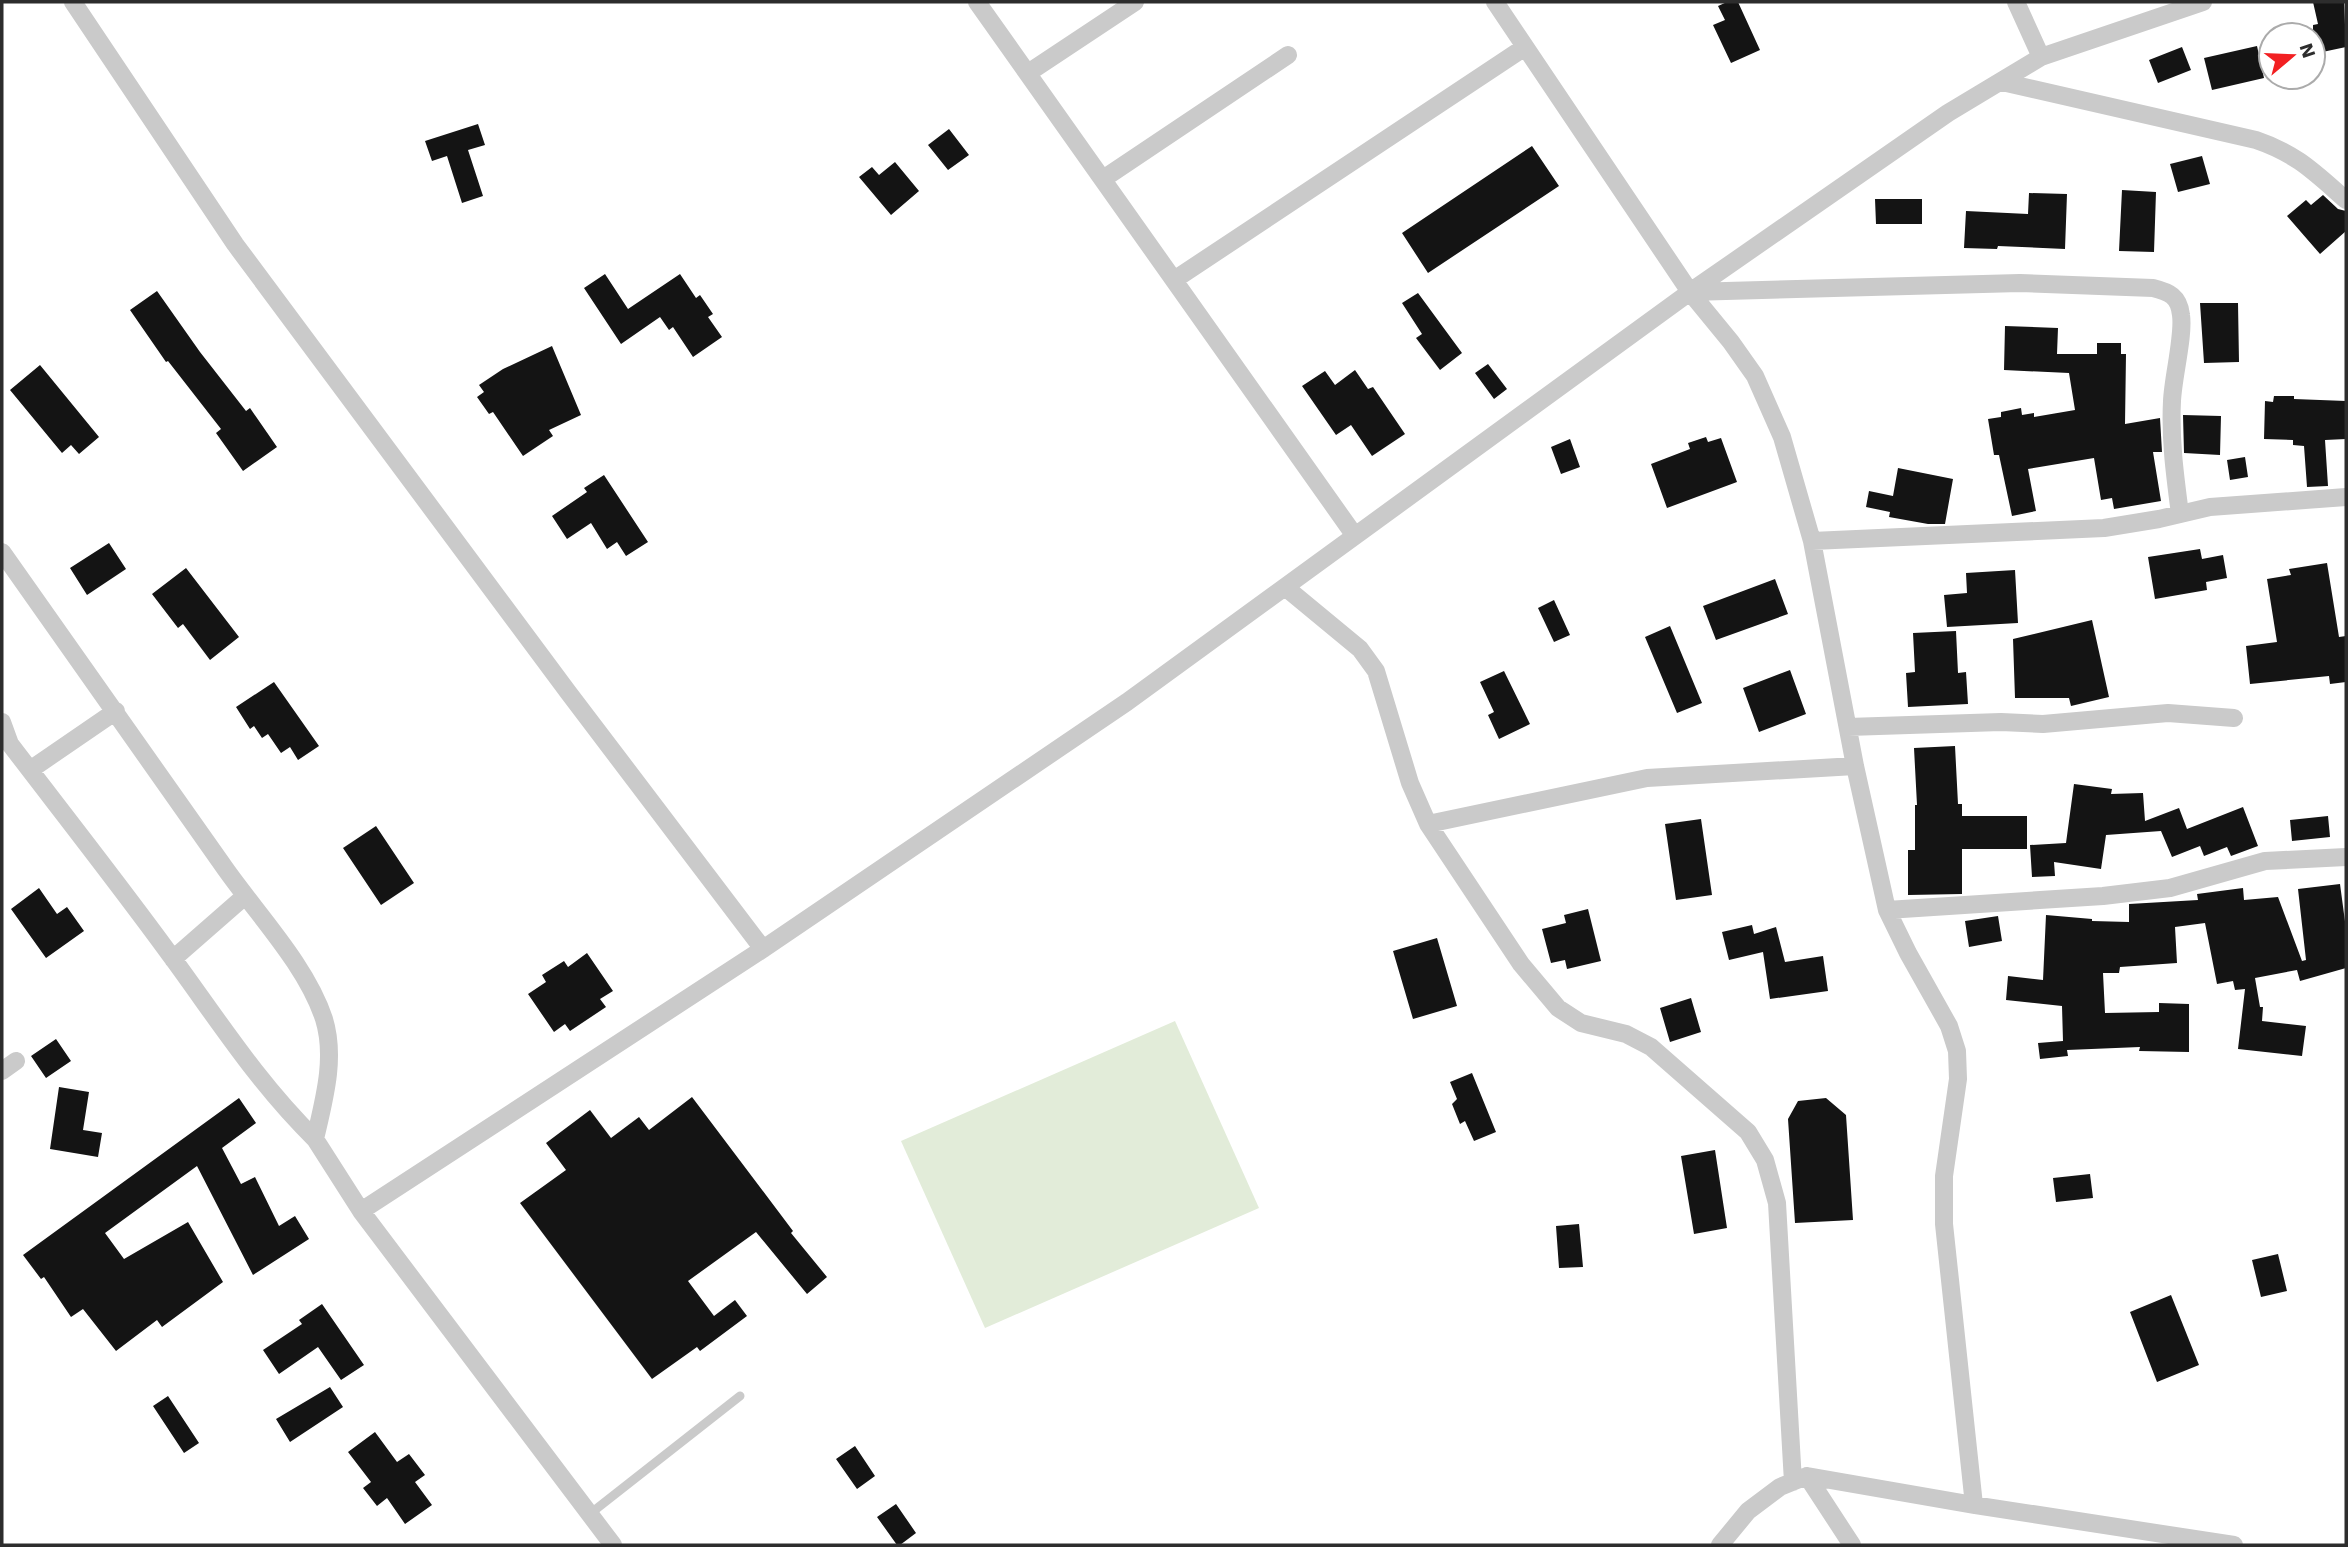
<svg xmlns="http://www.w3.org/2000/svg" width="2348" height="1547" viewBox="0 0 2348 1547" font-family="'Work Sans',sans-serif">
<rect width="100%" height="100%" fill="#fff"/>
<path fill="#e2ecd9" d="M 1175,1021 L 1259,1208 L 985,1328 L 901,1141 Z"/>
<path fill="#141414" d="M 1727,2 L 1738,2 L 1760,50 L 1731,63 L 1713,25 L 1725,20 L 1718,6 Z
M 2313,2 L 2344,2 L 2346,47 L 2313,54 L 2313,25 L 2318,24 Z
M 2257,46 L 2264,78 L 2212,90 L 2204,58 Z
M 2182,47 L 2191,70 L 2158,83 L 2149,60 Z
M 478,124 L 485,145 L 468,150 L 483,196 L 462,203 L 447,156 L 432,161 L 425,141 Z
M 949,129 L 969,155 L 948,170 L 928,145 Z
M 1532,146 L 1559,186 L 1428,273 L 1402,233 Z
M 2202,156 L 2210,184 L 2178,192 L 2170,164 Z
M 895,162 L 919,191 L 891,215 L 859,177 L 872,167 L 879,175 Z
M 2122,190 L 2156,192 L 2154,252 L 2119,251 Z
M 2029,193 L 2067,194 L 2065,249 L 1998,246 L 1997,249 L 1964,248 L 1966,211 L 2028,214 Z
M 2323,195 L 2338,209 L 2346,211 L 2346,231 L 2320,254 L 2287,216 L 2306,200 L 2311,205 Z
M 1875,199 L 1922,199 L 1922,224 L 1876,224 Z
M 605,274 L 628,309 L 680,274 L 696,298 L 700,295 L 713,314 L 708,317 L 722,337 L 693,357 L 673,327 L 669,330 L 660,317 L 621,344 L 584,288 Z
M 157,291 L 200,352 L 246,411 L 250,408 L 277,447 L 243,471 L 216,433 L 221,429 L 168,361 L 166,362 L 130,310 Z
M 1418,293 L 1462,353 L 1440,370 L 1416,338 L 1422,334 L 1402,303 Z
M 2200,303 L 2238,303 L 2239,362 L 2204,363 Z
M 2005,326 L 2058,328 L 2057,354 L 2097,354 L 2097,343 L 2121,343 L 2121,354 L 2126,354 L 2125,424 L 2160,418 L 2162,452 L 2153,452 L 2161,501 L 2114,509 L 2112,498 L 2101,500 L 2094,458 L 2028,469 L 2036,511 L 2012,516 L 1999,455 L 1994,455 L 1988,419 L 2001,417 L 2001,412 L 2021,408 L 2022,415 L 2034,413 L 2034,417 L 2075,410 L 2069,373 L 2004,370 Z
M 552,346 L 581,415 L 549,430 L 553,436 L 523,456 L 493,412 L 489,414 L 477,397 L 484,392 L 479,385 L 503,369 Z
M 1488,364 L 1507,389 L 1494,399 L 1475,373 Z
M 40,365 L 99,437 L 79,454 L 71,445 L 62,453 L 10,390 Z
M 1355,370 L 1368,389 L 1373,387 L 1405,434 L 1372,456 L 1351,425 L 1336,435 L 1302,386 L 1325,371 L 1335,385 Z
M 2274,396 L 2294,396 L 2294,399 L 2346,401 L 2346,439 L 2325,440 L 2328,486 L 2307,487 L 2304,446 L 2293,445 L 2293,440 L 2264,439 L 2265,401 L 2273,402 Z
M 2183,415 L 2221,416 L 2220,455 L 2184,453 Z
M 1706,437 L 1708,442 L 1721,438 L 1737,482 L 1667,508 L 1651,464 L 1690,449 L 1688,443 Z
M 1570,439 L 1580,467 L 1561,474 L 1551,447 Z
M 2245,457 L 2248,477 L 2230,480 L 2227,460 Z
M 1898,468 L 1953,479 L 1945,524 L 1928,524 L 1889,517 L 1890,512 L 1866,507 L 1869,491 L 1893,496 Z
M 604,475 L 648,542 L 626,556 L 617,542 L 607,549 L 591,523 L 567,539 L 552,516 L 587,492 L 584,488 Z
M 109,543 L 126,569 L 87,595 L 70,568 Z
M 2200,549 L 2202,559 L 2223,555 L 2227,578 L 2206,582 L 2207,590 L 2155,599 L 2148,557 Z
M 2327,563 L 2339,637 L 2346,636 L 2346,682 L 2330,684 L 2329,676 L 2250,684 L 2246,646 L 2277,642 L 2267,579 L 2291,575 L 2289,569 Z
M 186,568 L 239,637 L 210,660 L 183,624 L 178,628 L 152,594 Z
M 2015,570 L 2018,623 L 1947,627 L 1944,595 L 1967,593 L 1966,573 Z
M 1775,579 L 1788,614 L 1716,640 L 1703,606 Z
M 1554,600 L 1570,635 L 1554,642 L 1538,608 Z
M 2092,620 L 2109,697 L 2071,706 L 2069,698 L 2015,698 L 2013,639 Z
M 1670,626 L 1702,703 L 1677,713 L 1645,637 Z
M 1956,631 L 1958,673 L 1966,672 L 1968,704 L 1908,707 L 1906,673 L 1915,672 L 1913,633 Z
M 1790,670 L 1806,714 L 1759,732 L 1743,688 Z
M 1504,671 L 1530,724 L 1499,739 L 1488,715 L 1494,712 L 1480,682 Z
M 274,682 L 319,746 L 298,760 L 290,747 L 281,753 L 268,734 L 262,738 L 254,726 L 250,729 L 236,707 Z
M 1955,746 L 1958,804 L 1962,804 L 1962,816 L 2027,816 L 2027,849 L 1962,849 L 1962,894 L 1908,895 L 1908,850 L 1915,850 L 1915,805 L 1917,805 L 1914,748 Z
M 2074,784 L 2112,789 L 2111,794 L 2143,793 L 2145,821 L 2179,808 L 2187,829 L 2243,807 L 2258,846 L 2231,856 L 2227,847 L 2204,856 L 2200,846 L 2172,857 L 2161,831 L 2106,835 L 2101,869 L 2054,862 L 2055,876 L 2032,877 L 2030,845 L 2066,843 Z
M 2328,816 L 2330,837 L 2292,841 L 2290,820 Z
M 1701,819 L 1712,895 L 1676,900 L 1665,824 Z
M 376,826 L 414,883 L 381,905 L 343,848 Z
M 2340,884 L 2346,929 L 2346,968 L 2300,981 L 2297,970 L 2255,978 L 2260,1007 L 2263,1007 L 2262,1021 L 2306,1026 L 2302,1056 L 2238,1049 L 2245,989 L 2235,990 L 2233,981 L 2217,984 L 2205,923 L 2175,927 L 2177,963 L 2120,967 L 2119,973 L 2103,973 L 2105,1013 L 2159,1012 L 2159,1003 L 2189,1004 L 2189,1052 L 2139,1051 L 2140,1047 L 2067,1050 L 2068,1056 L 2040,1059 L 2038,1043 L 2063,1041 L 2062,1006 L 2006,1000 L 2008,976 L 2043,980 L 2046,915 L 2092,919 L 2092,921 L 2129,922 L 2129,904 L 2198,900 L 2197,894 L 2243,888 L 2244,900 L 2278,897 L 2302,961 L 2306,960 L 2298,889 Z
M 39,888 L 57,914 L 67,907 L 84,931 L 46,958 L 11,909 Z
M 1588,909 L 1601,961 L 1567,969 L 1565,960 L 1551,963 L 1542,929 L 1566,923 L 1564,915 Z
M 1998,916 L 2002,941 L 1969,947 L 1965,921 Z
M 1752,925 L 1754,934 L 1776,927 L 1785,962 L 1823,956 L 1828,991 L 1770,999 L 1763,952 L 1729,960 L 1722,932 Z
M 1437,938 L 1457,1006 L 1413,1019 L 1393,951 Z
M 587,953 L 613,991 L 600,999 L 606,1007 L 570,1031 L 565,1024 L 554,1032 L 528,994 L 546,982 L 542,975 L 564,961 L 568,967 Z
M 1691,998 L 1701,1032 L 1670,1042 L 1660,1008 Z
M 56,1039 L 71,1061 L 46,1078 L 31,1056 Z
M 1472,1073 L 1496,1132 L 1474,1141 L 1465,1121 L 1460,1124 L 1452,1104 L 1457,1099 L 1450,1082 Z
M 59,1087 L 89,1092 L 83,1130 L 102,1133 L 98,1157 L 50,1149 Z
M 692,1097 L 793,1231 L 791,1233 L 827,1277 L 807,1294 L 756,1232 L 688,1281 L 714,1316 L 735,1300 L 747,1316 L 700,1351 L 697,1347 L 652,1379 L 520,1203 L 566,1170 L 546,1143 L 590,1110 L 611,1138 L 639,1117 L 649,1130 Z
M 239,1098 L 256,1123 L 222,1148 L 241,1184 L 255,1177 L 279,1226 L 295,1216 L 309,1239 L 253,1275 L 197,1166 L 105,1233 L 124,1259 L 188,1222 L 223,1282 L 162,1327 L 157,1320 L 116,1351 L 83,1309 L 71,1317 L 44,1277 L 41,1279 L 23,1255 Z
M 1826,1098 L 1846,1115 L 1853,1220 L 1795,1223 L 1788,1119 L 1798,1101 Z
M 1715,1150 L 1727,1228 L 1694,1234 L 1681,1156 Z
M 2090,1174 L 2093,1198 L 2056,1202 L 2053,1178 Z
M 1579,1224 L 1583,1267 L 1559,1268 L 1556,1226 Z
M 2278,1254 L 2287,1291 L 2261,1297 L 2252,1260 Z
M 2171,1295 L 2199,1365 L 2157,1382 L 2130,1312 Z
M 322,1304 L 364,1365 L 341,1380 L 318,1347 L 279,1374 L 263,1350 L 302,1324 L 299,1320 Z
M 330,1387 L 343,1407 L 290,1442 L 276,1419 Z
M 168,1396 L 199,1443 L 184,1453 L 153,1406 Z
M 375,1432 L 397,1462 L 409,1454 L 425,1475 L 415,1482 L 432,1505 L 405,1524 L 387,1498 L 377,1506 L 363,1488 L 371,1482 L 348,1452 Z
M 855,1446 L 875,1476 L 857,1489 L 836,1459 Z
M 896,1504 L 916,1533 L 900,1545 L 897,1545 L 877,1517 Z"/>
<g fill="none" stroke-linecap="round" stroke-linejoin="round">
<path stroke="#cacaca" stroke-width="9" d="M 591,1513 L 740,1396"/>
<path stroke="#cacaca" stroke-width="18" d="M 73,2 L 235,244 L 568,692 L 763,949
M 977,2 L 1355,536
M 1495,2 L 1690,292 L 1731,342 L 1755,376 L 1782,437 L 1812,541 L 1855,766 L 1887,910 L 1908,953 L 1949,1026 L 1957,1051 L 1958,1079 L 1944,1176 L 1944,1224 L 1974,1505
M 2016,2 L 2041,57
M 1028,73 L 1135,2
M 2002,82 L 2256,140 C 2297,154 2314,172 2346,200
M 1103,179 L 1288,55
M 1174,280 L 1525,47
M 1690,292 L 2020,283 L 2153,288 C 2169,292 2179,296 2181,315 C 2184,336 2173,377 2172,401 C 2170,439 2175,476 2180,514
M 1812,541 L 2104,528 L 2159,519 L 2210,507 L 2346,497
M 2,552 C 76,656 149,760 222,864 C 255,912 306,964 324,1019 C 336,1058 324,1100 315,1139 L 361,1211 L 613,1545
M 1285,587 L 1360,649 L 1376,671 L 1410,783 L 1428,824 L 1521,964 L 1558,1008 L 1581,1023 L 1626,1034 L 1651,1047 L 1748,1132 L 1765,1160 L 1777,1203 L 1793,1482
M 2,722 L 10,744 C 65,816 121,887 174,960 C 220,1023 259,1084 315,1139
M 1848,727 L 2001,722 L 2043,724 L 2168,713 L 2234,718
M 30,770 L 116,711
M 1428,824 L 1647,778 L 1855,766
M 1887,910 L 2103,896 L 2170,888 L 2265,861 L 2346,857
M 173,959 L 245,896
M 2,1071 L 16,1061
M 361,1211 L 763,949 L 1127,702 L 1690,292 L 1948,113 L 2041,57 L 2203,2
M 1807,1476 L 1852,1545
M 1720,1545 L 1748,1511 L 1780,1487 L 1807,1476 L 1974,1505 L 2234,1545"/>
</g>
<rect width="2348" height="1547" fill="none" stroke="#2d2d2d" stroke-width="7"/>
<g transform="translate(2292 56) rotate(71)"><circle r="33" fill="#ffffff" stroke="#ababab" stroke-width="2"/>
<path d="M0-5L12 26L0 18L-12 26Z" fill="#f22022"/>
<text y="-10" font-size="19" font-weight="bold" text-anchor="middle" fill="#2d2d2d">N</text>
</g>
</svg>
